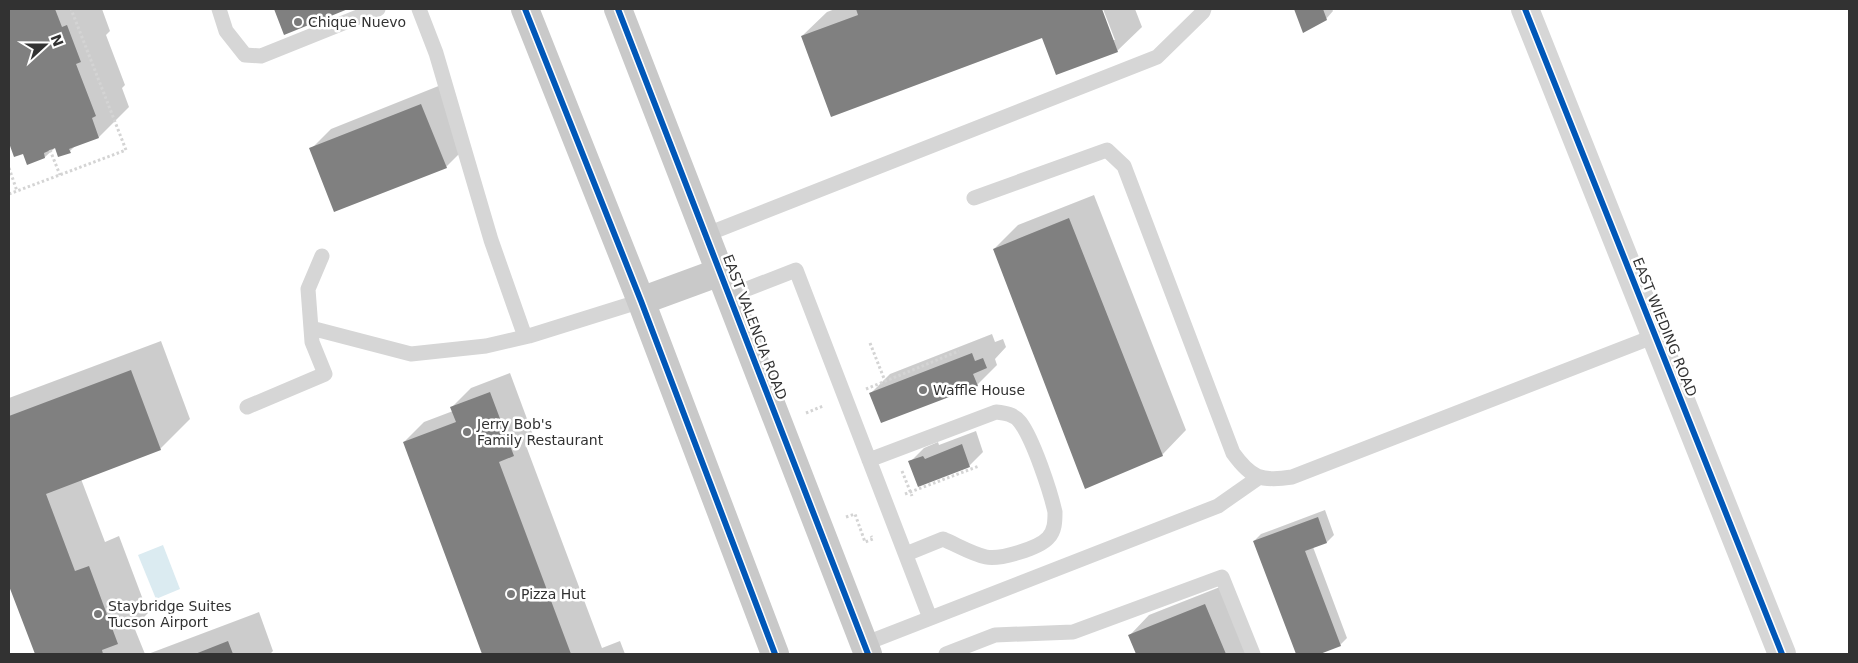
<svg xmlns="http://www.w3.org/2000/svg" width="1858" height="663" viewBox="0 0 1858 663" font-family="'DejaVu Sans',sans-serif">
<rect width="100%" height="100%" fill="#fff"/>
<path fill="#dbebf1" d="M 163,545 L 180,589 L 156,599 L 138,555 Z"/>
<path fill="#0003" d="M 9,9 L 102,9 L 110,31 L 106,35 L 125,85 L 122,88 L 129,107 L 99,137 L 76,145 L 70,151 L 56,147 L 45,157 L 23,152 L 15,156 L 9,139 Z
M 275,9 L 345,9 L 285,33 Z
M 835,9 L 1101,9 L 1112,40 L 1115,40 L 1103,9 L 1135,9 L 1142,27 L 1117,51 L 1043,36 L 802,36 L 827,12 Z
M 1296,9 L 1332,9 L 1333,11 L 1326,19 L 1303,31 Z
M 441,85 L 466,147 L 446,167 L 311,149 L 331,129 Z
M 1094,195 L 1186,430 L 1162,455 L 994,249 L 1018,225 Z
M 992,334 L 995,342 L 1003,339 L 1006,347 L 995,359 L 997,365 L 977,385 L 870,394 L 890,374 Z
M 161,341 L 190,419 L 160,449 L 81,479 L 105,542 L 119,536 L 148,613 L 134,627 L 145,654 L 36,654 L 9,582 L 9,398 Z
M 510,373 L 533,435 L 525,443 L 602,648 L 620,641 L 625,654 L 484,654 L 404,442 L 424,422 L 453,411 L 451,408 L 471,388 Z
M 976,431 L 983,452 L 969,466 L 910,462 L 924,448 L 938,442 L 939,445 Z
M 1325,510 L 1334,535 L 1327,542 L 1313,547 L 1347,638 L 1340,645 L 1316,654 L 1297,654 L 1254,541 L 1261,534 Z
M 1225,585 L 1253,654 L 1137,654 L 1130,635 L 1149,615 Z
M 259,612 L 273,651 L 270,654 L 148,654 Z"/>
<path fill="#808080" d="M 9,9 L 55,9 L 62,27 L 67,25 L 81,62 L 76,64 L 96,116 L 92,118 L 99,138 L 69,149 L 71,153 L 58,157 L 55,148 L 44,153 L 45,158 L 27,165 L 23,154 L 14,157 L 9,143 Z
M 274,9 L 348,9 L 284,35 Z
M 856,9 L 1102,9 L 1118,52 L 1056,75 L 1042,38 L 831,117 L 801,36 L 858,15 Z
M 1294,9 L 1323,9 L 1327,20 L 1303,33 Z
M 421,104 L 447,168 L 334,212 L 309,148 Z
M 1069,218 L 1163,456 L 1085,489 L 993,249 Z
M 972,353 L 975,361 L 983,358 L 987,368 L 973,374 L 978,386 L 881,423 L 869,393 Z
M 131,370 L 161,450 L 46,494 L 75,571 L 89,566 L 118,644 L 102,650 L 103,654 L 35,654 L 9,586 L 9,416 Z
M 490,392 L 514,456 L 499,462 L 571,654 L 482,654 L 403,442 L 456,422 L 450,407 Z
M 962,444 L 970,467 L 918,487 L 908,461 L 923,456 L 925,459 Z
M 1318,517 L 1327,543 L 1305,551 L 1341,646 L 1320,654 L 1296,654 L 1253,541 Z
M 1205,604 L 1226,654 L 1136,654 L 1128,635 Z
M 228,641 L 233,654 L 195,654 Z"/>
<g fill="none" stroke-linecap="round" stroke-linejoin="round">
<path stroke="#d4d4d4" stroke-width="3" stroke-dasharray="2.5 2.5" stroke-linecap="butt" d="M 50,150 L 60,175
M 9,168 L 17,191
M 9,194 L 126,150 L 71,9
M 870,343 L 885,381
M 866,389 L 959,351
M 806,413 L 823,406
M 902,471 L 912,496
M 905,494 L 979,466
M 846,517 L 855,514 L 865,542 L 873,539 L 871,536"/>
<path stroke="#d6d6d6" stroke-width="15" d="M 219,9 L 226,31 L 245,55 L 261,56 L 378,9
M 419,9 L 436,53 L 491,240 L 523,331
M 974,198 L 1107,150 L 1124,166 L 1233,453 C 1251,478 1261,482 1292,477 L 1655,336
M 705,235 L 1157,57 L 1203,12 L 1204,9
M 729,296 L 796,270 L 930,618
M 311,328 L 411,354 L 486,346 L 529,336 L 641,301
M 247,407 L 325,374 L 312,342 L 308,289 L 322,256
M 869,460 L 996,412 C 1005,413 1014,414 1020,422 C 1033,439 1050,490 1055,512 C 1055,521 1055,531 1048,538 C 1039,548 1000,560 986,557 C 972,554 957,545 943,539 L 906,554
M 864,644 L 1218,506 L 1258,478
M 946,654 L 995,635 L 1073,632 L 1222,577 L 1253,654"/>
<path stroke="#d6d6d6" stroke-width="28" d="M 1525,9 L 1782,654"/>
<path stroke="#c9c9c9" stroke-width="28" d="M 525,9 L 641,301 L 775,654
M 618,9 L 868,654
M 641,301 L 720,272"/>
<defs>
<path id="cycleway" d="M 525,9 L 641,301 L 775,654
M 618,9 L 868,654
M 1525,9 L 1782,654"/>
</defs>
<use href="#cycleway" stroke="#fff" stroke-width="9"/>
<use href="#cycleway" stroke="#0057b8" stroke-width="6"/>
</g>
<g fill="#7a7a7a" stroke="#fff" stroke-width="2">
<circle cx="298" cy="22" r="5"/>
<circle cx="923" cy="390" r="5"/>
<circle cx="467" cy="432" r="5"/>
<circle cx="511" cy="594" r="5"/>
<circle cx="98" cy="614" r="5"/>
</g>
<g text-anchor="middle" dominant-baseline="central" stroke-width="5" stroke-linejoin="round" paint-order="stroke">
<g font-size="14" fill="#323232" stroke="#fff" text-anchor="start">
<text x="308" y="22">Chique Nuevo</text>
<text x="933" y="390">Waffle House</text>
<text x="477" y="424">Jerry Bob's<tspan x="477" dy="16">Family Restaurant</tspan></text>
<text x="521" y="594">Pizza Hut</text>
<text x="108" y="606">Staybridge Suites<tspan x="108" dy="16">Tucson Airport</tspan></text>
</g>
<g font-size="14" fill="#323232" stroke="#fff">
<text transform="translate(755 327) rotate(69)">EAST VALENCIA ROAD</text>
<text transform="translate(1665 327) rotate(68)">EAST WIEDING ROAD</text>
</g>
</g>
<rect width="1858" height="663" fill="none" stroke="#323232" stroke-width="20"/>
<g transform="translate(45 45) rotate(69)" stroke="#ffffff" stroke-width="4" paint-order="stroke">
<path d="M0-4L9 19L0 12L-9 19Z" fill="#323232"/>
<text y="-8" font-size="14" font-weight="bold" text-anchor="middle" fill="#323232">N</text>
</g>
</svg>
